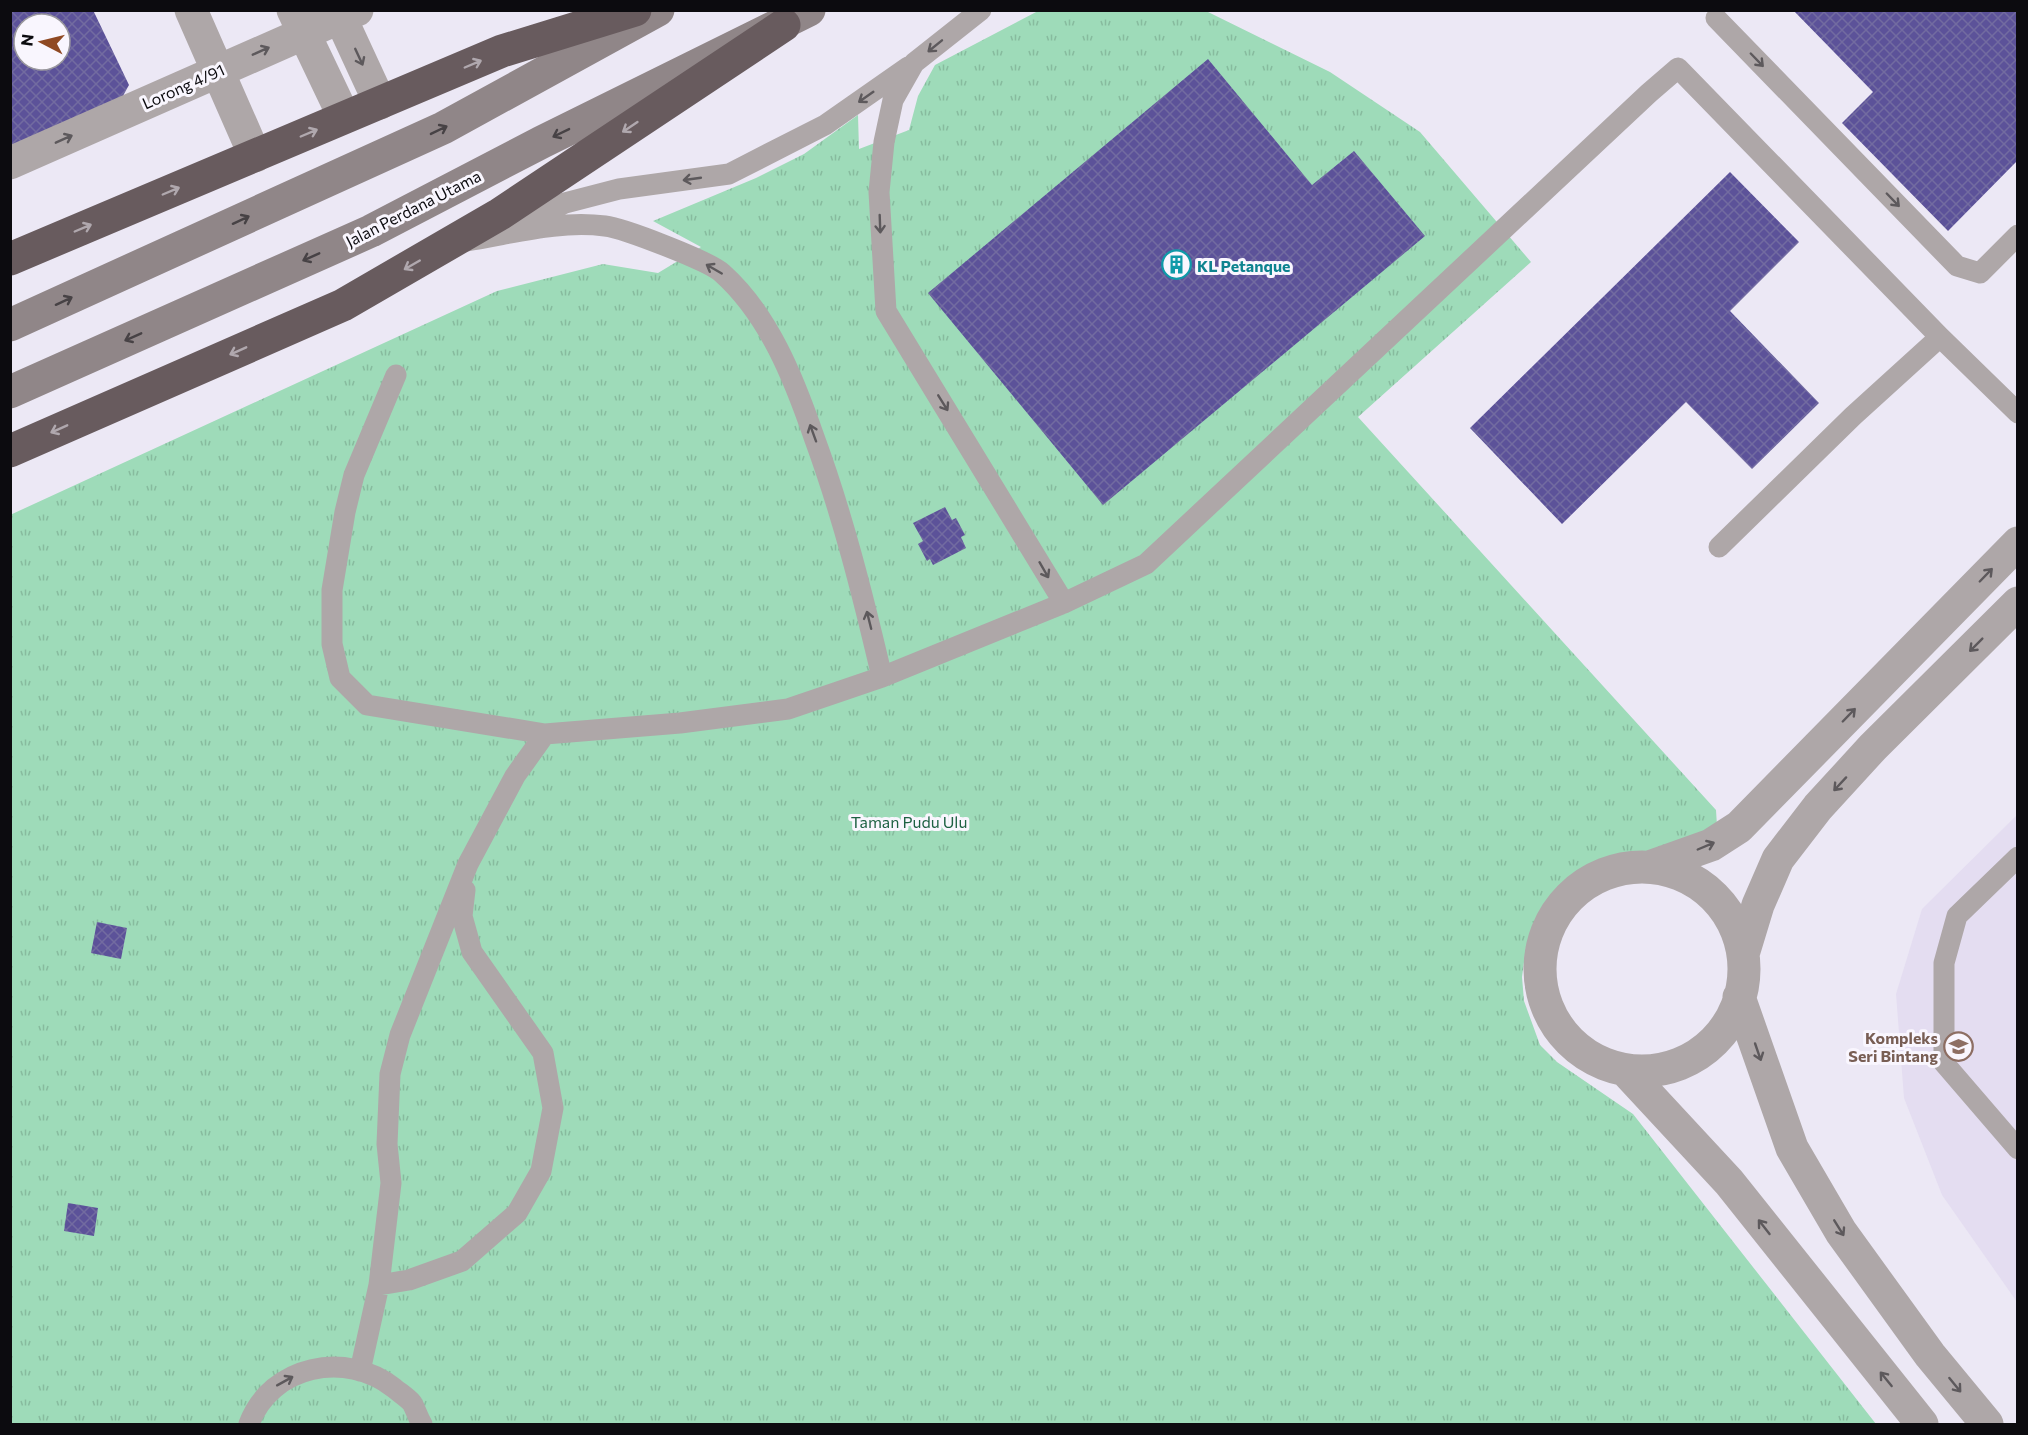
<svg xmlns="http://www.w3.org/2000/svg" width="2028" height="1435" viewBox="0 0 2028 1435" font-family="Commissioner,sans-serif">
<defs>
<pattern id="park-tufts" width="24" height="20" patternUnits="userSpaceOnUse" patternTransform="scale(1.5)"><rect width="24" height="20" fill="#9edbb9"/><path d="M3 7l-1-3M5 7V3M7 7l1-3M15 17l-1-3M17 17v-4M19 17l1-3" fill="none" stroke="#87bb9e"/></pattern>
<pattern id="building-cross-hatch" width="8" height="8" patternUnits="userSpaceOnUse" patternTransform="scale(1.5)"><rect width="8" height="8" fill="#5c5299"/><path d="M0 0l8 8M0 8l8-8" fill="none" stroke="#726ba0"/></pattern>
</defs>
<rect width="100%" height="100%" fill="#ece8f5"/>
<path fill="#e4ddf1" d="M 2017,815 L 2017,1302 L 1942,1195 L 1904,1098 L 1896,994 L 1922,909 Z"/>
<path fill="url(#park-tufts)" d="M 1038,11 L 1206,11 L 1330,72 L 1420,132 L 1531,262 L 1358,417 L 1716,810 L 1717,826 L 1649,855 L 1595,865 L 1572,878 L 1552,899 L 1526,947 L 1522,977 L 1524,1001 L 1540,1045 L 1557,1062 L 1633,1114 L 1876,1424 L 11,1424 L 10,515 L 497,291 L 603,264 L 658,273 L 701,247 L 653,221 L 756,178 L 804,154 L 858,115 L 859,149 L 909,130 L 918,96 L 935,65 Z"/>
<path fill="url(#building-cross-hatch)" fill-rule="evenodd" d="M 93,10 L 129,85 L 119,103 L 10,155 L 10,11 ZM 24,24 L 60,24 L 60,60 L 24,60 Z
M 1793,10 L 2018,10 L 2018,160 L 1948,231 L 1842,123 L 1873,92 Z
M 1208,59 L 1312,185 L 1354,151 L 1425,236 L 1103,505 L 928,293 Z
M 1730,172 L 1799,242 L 1730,311 L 1819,403 L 1752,469 L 1686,402 L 1562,524 L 1470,428 Z
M 945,507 L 952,520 L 956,518 L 965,535 L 961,537 L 966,548 L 933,565 L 930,559 L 927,561 L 918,544 L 923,541 L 913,523 Z
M 97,922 L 127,928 L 121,959 L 91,953 Z
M 68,1203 L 98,1208 L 94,1236 L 64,1231 Z"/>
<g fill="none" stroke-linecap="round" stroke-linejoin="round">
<path stroke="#aea7a8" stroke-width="21" d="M 981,10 L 914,63 L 893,100 L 884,142 L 879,192 L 886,311 L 1064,603
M 1716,18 L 1957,266 L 1980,273 L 2018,235
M 521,224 L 565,203 L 619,189 L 729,174 L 825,125 L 908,67
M 466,241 C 512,234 558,220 605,226 C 623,228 709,261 722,273 C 769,315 794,379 814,437 C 843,516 863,596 882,677
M 1940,337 L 2018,413
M 396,375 L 354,475 L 345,512 L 332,590 L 332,644 L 340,678 L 367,705 L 545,734
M 2018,857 L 1957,916 L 1944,963 L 1944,1063 L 2018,1149
M 379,1285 L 409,1280 L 462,1261 L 517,1213 L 541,1171 L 553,1108 L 543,1053 L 472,952 L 462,916 L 465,890
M 360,1371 L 379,1285 L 391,1183 L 387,1144 L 390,1074 L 400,1035 L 468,864 L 515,776 L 545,734 L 680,723 L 788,709 L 882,677 L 1064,603 L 1146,564 L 1649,93 L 1678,68 L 1940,337 L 1853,416 L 1719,547
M 249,1424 C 271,1365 346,1350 394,1388 C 400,1393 408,1398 412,1403 C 416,1410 418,1418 422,1424"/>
<path stroke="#aea7a8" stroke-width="33" d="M 191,10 L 255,156
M 293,10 L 344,117
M 337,10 L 380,103
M 10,163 L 357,10
M 1652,866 L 1711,845 L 1739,827 L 2018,543
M1540 969a102 102 0 1 1 204 0a102 102 0 1 1-204 0Z
M 1744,951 L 1758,905 L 1778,859 L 1818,807 L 1873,747 L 2018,603
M 1739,997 L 1792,1148 L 1841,1232 L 1930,1355 L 1987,1424
M 1626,1071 L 1729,1182 L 1922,1424"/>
<path stroke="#908688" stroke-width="33" d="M 10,325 L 443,128 L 658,10
M 10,392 L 371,231 L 542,142 L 809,10"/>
<path stroke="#685b5e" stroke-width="33" d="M 10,259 L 502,51 L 635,10
M 10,451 L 343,305 L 500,214 L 784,25"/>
</g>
<defs><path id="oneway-shaft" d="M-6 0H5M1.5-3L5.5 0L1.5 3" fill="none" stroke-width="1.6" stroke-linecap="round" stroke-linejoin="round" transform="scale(1.5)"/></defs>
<g stroke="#5d595c">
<use href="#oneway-shaft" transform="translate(935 46) rotate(141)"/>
<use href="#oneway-shaft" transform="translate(261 51) rotate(-24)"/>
<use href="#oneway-shaft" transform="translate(359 57) rotate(65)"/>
<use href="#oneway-shaft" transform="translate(1757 60) rotate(46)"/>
<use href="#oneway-shaft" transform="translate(866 97) rotate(145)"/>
<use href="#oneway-shaft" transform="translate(64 139) rotate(-24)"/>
<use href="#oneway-shaft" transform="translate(692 179) rotate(172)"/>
<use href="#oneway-shaft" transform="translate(1893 200) rotate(46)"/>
<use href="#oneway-shaft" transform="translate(880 224) rotate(88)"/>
<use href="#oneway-shaft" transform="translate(714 269) rotate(-150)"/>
<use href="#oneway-shaft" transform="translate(943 403) rotate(58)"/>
<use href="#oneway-shaft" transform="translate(813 433) rotate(-110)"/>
<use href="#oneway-shaft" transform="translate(1044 570) rotate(60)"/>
<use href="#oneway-shaft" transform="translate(1986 575) rotate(-46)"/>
<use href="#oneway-shaft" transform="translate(869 620) rotate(-104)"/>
<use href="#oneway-shaft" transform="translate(1976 645) rotate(135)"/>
<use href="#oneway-shaft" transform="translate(1849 715) rotate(-46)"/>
<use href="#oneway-shaft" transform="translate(1840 784) rotate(133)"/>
<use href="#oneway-shaft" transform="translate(1706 846) rotate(-23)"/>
<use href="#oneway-shaft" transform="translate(1758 1052) rotate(71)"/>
<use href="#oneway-shaft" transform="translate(1764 1227) rotate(-128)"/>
<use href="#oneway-shaft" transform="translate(1839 1228) rotate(58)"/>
<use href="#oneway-shaft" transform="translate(1886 1379) rotate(-129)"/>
<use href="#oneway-shaft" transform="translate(285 1381) rotate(-29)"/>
<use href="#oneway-shaft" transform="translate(1955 1385) rotate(51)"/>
</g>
<g stroke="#b0a8ae">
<use href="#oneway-shaft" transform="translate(473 64) rotate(-23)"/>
<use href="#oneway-shaft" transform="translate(630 127) rotate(146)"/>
<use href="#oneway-shaft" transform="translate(309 133) rotate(-23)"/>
<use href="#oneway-shaft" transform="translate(171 191) rotate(-23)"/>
<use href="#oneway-shaft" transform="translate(83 228) rotate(-23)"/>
<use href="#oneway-shaft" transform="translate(412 265) rotate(150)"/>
<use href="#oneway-shaft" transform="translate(238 351) rotate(156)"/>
<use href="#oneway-shaft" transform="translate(59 429) rotate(156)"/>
</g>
<g stroke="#474245">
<use href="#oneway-shaft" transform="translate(439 130) rotate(-26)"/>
<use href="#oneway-shaft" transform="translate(561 133) rotate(154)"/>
<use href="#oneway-shaft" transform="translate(241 220) rotate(-25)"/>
<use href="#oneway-shaft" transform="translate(311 257) rotate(156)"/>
<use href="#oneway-shaft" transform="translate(64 301) rotate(-25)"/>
<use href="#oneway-shaft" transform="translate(133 337) rotate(156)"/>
</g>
<defs>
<symbol id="building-ring" viewBox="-11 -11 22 22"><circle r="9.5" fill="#f9f6fe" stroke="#0f9aa8" stroke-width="1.5"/><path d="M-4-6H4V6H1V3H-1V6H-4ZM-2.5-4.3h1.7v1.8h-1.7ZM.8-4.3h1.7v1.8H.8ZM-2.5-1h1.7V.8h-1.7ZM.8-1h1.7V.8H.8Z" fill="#0f9aa8"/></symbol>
<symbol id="school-ring" viewBox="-11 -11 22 22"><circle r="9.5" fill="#f9f6fe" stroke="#8d6e63" stroke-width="1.5"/><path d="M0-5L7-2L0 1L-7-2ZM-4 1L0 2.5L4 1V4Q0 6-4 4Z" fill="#8d6e63"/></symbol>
</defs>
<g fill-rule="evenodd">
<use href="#building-ring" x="1160" y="248" width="33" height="33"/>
<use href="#school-ring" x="1942" y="1030" width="33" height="33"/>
</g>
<g text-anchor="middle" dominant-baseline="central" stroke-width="6" stroke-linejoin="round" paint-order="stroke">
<g font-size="16" fill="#0c0b0f" stroke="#f9f6fe">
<text transform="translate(183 86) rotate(-24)">Lorong 4/91</text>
<text transform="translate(413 208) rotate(-27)">Jalan Perdana Utama</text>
</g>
<g font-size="16" font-weight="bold" fill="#0d838f" stroke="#f9f6fe" text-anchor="start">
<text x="1197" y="265">KL Petanque</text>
</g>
<g font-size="16" fill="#1d6142" stroke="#f9f6fe">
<text x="909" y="821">Taman Pudu Ulu</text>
</g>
<g font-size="16" font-weight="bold" fill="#785e54" stroke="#f9f6fe" text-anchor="end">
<text x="1938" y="1037">Kompleks<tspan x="1938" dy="18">Seri Bintang</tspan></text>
</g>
</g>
<rect width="2028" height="1435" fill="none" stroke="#0c0b0f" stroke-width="24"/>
<g transform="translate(42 42) rotate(277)"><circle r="28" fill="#f9f6fe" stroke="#9a989e" stroke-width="1.5"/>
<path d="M0-4.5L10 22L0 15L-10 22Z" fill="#8f4923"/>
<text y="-9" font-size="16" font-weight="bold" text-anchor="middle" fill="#0c0b0f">N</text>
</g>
</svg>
